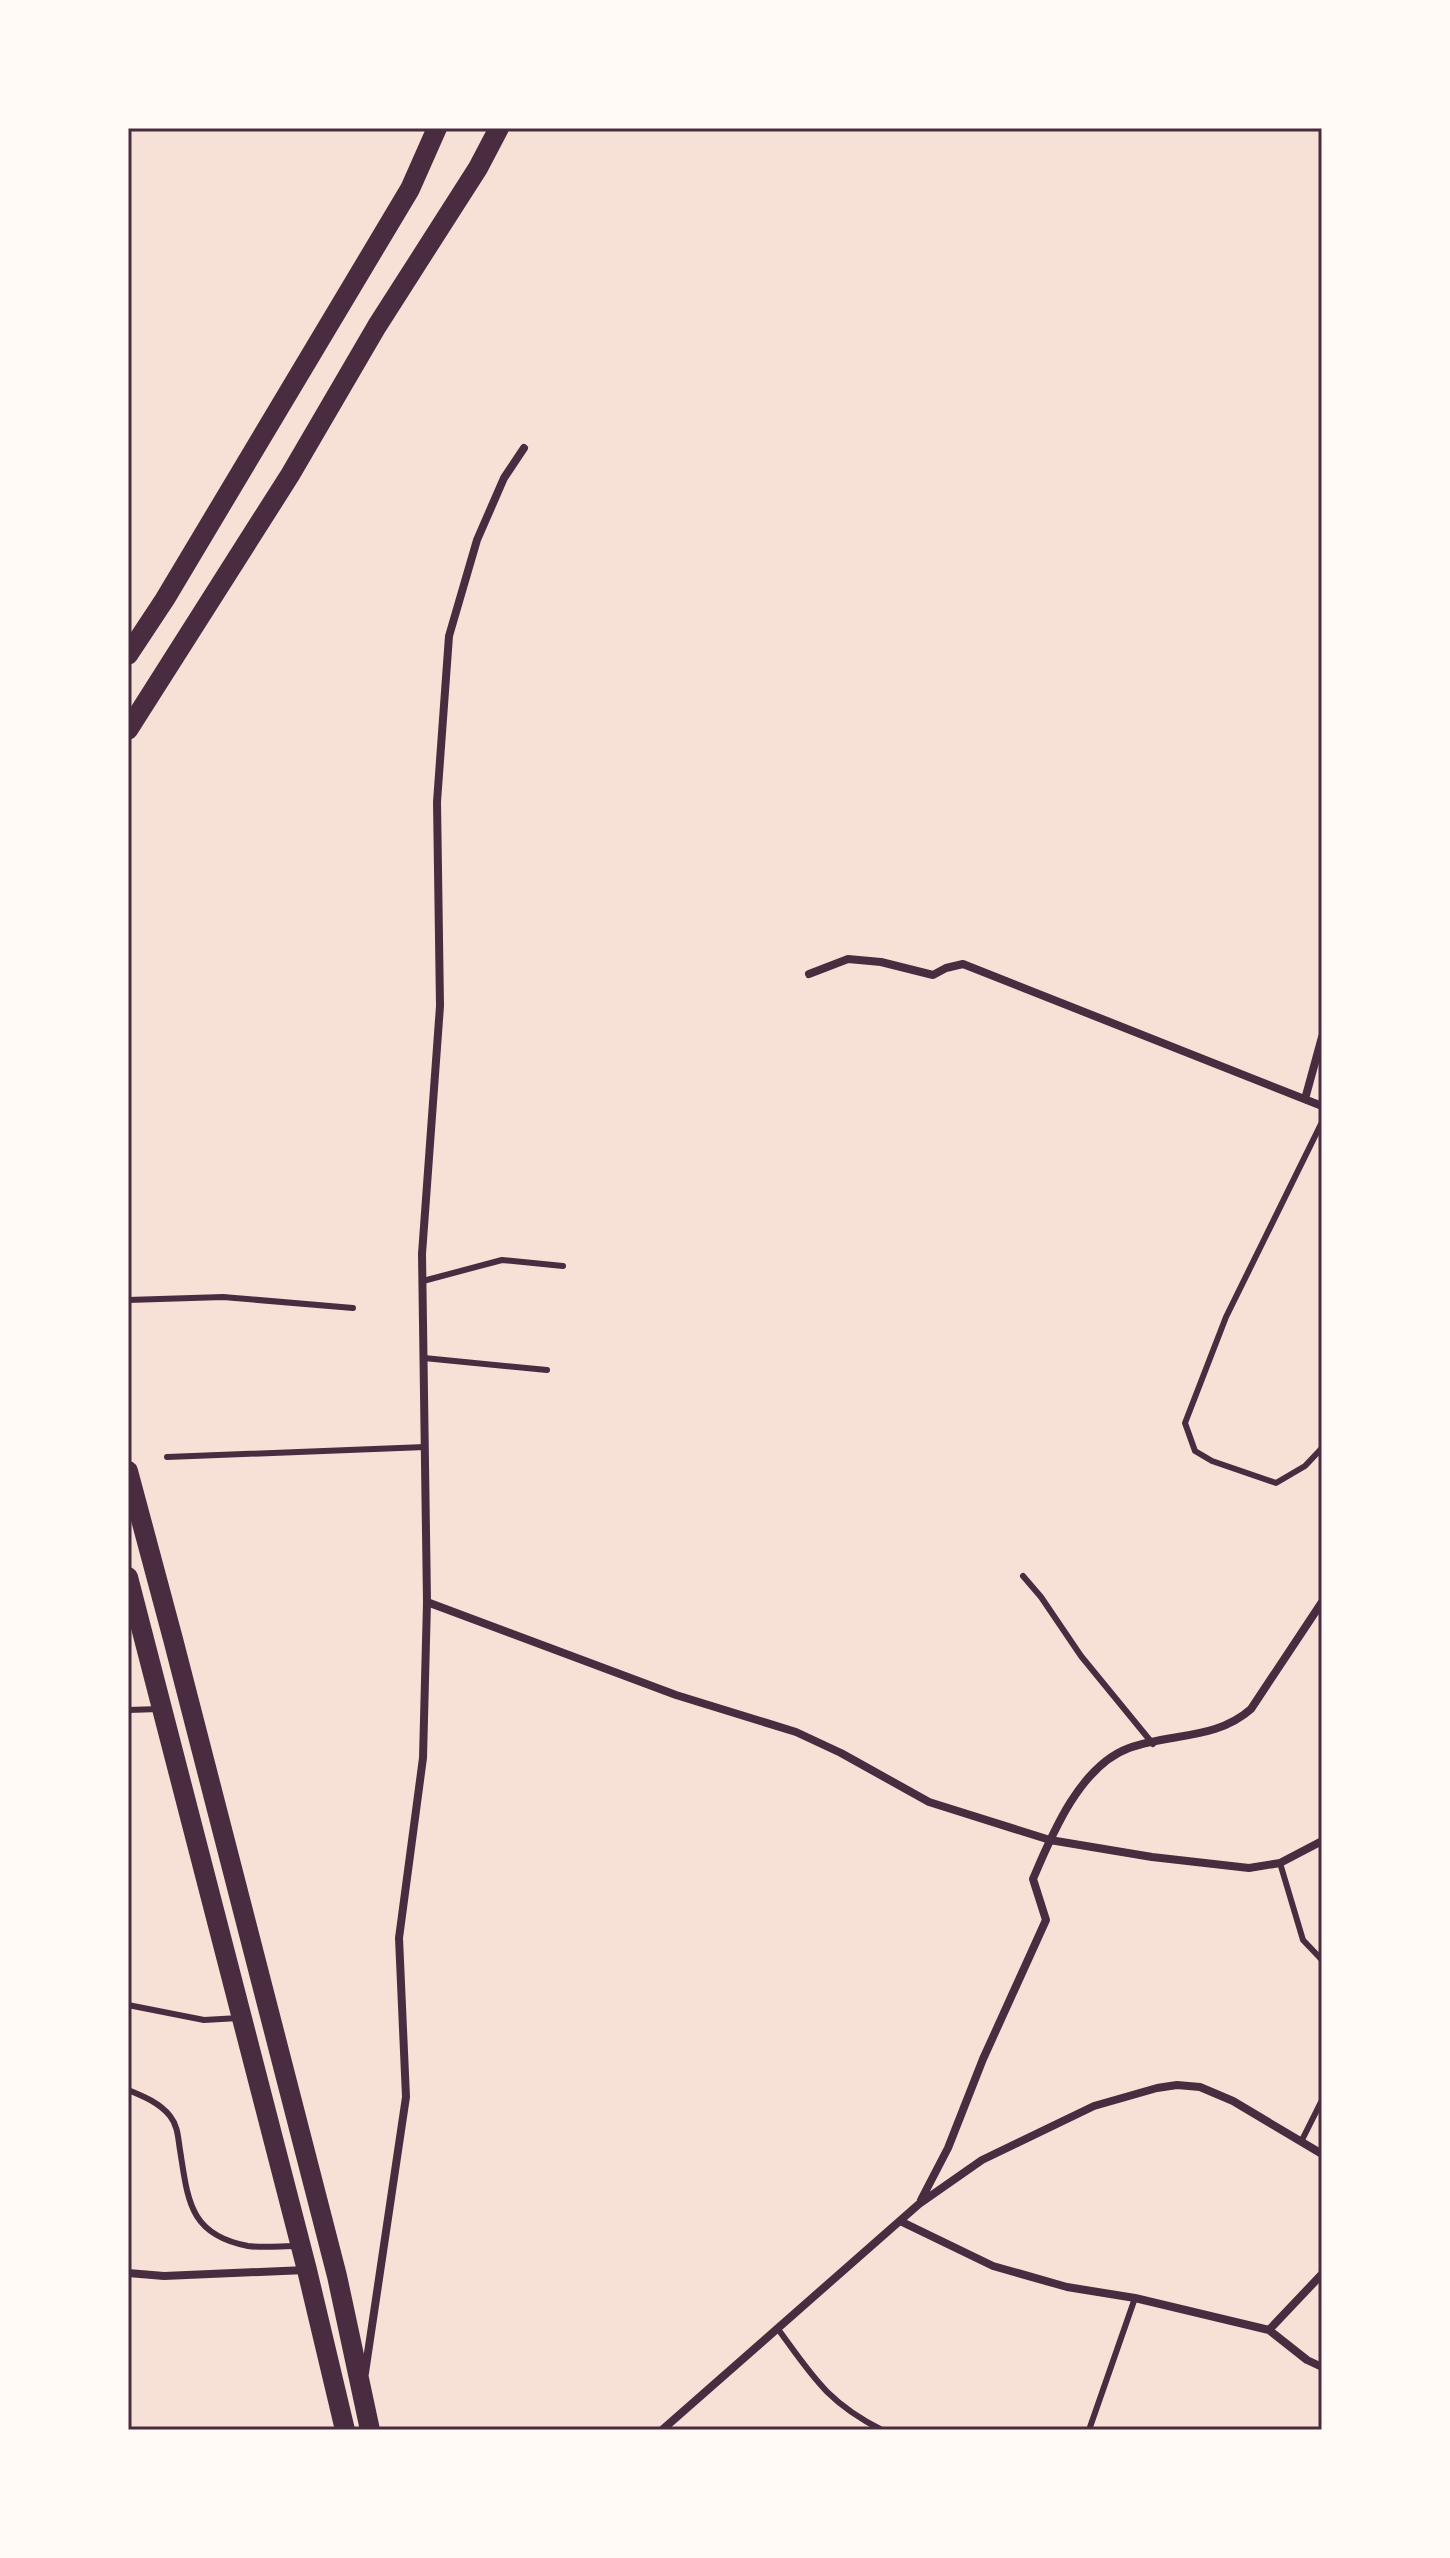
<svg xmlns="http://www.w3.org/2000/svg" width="1450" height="2558" viewBox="0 0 1450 2558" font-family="'Fira Sans Condensed',sans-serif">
<rect width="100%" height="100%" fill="#f7e1d7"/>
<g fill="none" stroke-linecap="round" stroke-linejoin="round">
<path stroke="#4a2c40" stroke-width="6" d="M 1322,1122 L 1226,1317 L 1185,1423 L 1195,1451 L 1212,1461 L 1276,1483 L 1305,1466 L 1322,1448
M 423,1281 L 502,1260 L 563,1266
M 128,1300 L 223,1297 L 353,1308
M 424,1358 L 547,1370
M 167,1457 L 425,1447
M 1023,1576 L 1041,1597 L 1081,1656 L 1153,1744
M 128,1710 L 160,1709
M 1280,1863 L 1303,1940 L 1322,1960
M 128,2005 L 204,2020 L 239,2018
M 128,2090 C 143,2096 160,2103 170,2116 C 178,2126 178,2138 180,2150 C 188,2200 189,2235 248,2246 C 263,2248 281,2246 297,2246
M 1301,2142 L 1322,2100
M 778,2329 C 813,2377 827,2402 882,2430
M 1089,2430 L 1135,2298"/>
<path stroke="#4a2c40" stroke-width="8" d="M 809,974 L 848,959 L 881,962 L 933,975 L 946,968 L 963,964 L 1322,1106
M 1305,1099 L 1322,1037
M 427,1602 L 676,1695 L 796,1732 L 841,1753 L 929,1802 L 1050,1840 L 1152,1857 L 1249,1868 L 1280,1863 L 1322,1841
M 921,2200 L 948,2148 L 983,2059 L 1046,1920 L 1033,1879 C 1052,1834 1080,1766 1129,1748 C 1171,1733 1216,1740 1251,1709 L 1322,1602
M 900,2221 L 993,2266 L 1067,2287 L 1135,2298 L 1269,2330 L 1322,2274
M 128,2273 L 164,2276 L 306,2270
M 1269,2330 L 1307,2360 L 1322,2367
M 365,2373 L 406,2097 L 399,1938 L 423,1758 L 427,1602 L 422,1254 L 440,1006 L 437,802 L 449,636 L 477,540 L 504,478 L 524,448
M 662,2430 L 919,2204 L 982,2160 L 1094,2106 L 1157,2088 L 1177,2085 L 1200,2087 L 1233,2101 L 1322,2154"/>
<path stroke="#4a2c40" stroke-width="20" d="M 128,655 L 165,599 L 410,189 L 437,128
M 128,730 L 290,475 L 377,326 L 478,168 L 499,128
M 128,1471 L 173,1639 L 337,2276 L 370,2430
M 128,1577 L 307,2270 L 345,2430"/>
</g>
<rect width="1450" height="2558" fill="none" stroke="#fffaf5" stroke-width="260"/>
<rect x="130" y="130" width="1190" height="2298" fill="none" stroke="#4a2c40" stroke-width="3"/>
</svg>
